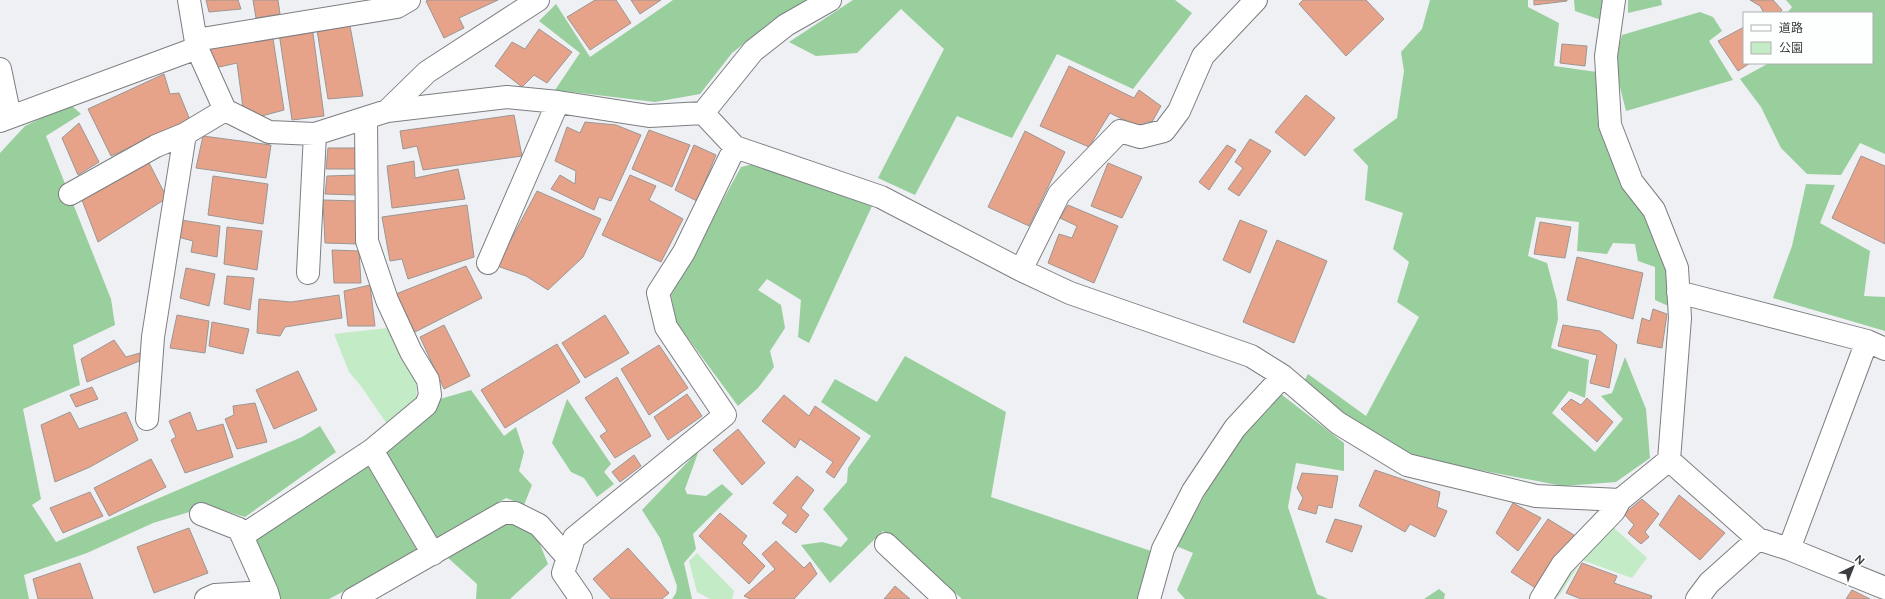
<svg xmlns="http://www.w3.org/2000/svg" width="1885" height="599" viewBox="0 0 1885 599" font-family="Figtree,'Noto Sans JP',sans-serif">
<rect width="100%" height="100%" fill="#eef0f4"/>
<path fill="#c3ebc5" d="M 387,328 L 417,381 L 416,402 L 387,424 L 361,386 L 349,372 L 334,334 Z
M 1611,525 L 1647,558 L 1632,578 L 1582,560 L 1561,593 L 1555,599 L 1546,599 Z
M 697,553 L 734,591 L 732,599 L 710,599 L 697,592 L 689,561 Z"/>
<path fill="#99ce9d" d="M 673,0 L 807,0 L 770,23 L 732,53 L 700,94 L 655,102 L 555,90 L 580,53 L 539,21 L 556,4 L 590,57 Z
M 853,0 L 1175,0 L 1192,13 L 1133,89 L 1057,54 L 1012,138 L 957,116 L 915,195 L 878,178 L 944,49 L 901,9 L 857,53 L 816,56 L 789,42 Z
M 1430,0 L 1528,0 L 1528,7 L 1559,23 L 1554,66 L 1597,72 L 1598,123 L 1624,184 L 1649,216 L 1671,271 L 1673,308 L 1655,300 L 1655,267 L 1638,261 L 1635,244 L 1613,243 L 1607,254 L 1577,251 L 1579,222 L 1536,217 L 1528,256 L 1547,263 L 1557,301 L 1558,319 L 1551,348 L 1589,360 L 1585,398 L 1569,391 L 1552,413 L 1595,452 L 1623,419 L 1601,396 L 1612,393 L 1625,357 L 1646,409 L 1650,458 L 1616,482 L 1563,486 L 1416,458 L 1351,421 L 1303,383 L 1308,374 L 1366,416 L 1419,317 L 1397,302 L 1409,262 L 1393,249 L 1403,213 L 1365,200 L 1368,166 L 1353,150 L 1397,118 L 1404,71 L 1401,52 L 1422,29 Z
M 1574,0 L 1606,0 L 1604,21 L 1575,11 Z
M 1628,0 L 1661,0 L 1662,5 L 1628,13 Z
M 1786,0 L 1885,0 L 1885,154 L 1860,143 L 1841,175 L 1807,174 L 1781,148 L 1761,107 L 1740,79 L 1769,63 L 1872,63 L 1872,13 L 1787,13 L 1792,7 Z
M 1700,12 L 1713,17 L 1722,31 L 1709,41 L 1733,80 L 1626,111 L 1614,64 L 1622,35 Z
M 70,104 L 81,114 L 46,136 L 111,299 L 115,325 L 73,345 L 80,385 L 23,409 L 41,499 L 32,505 L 56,542 L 302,437 L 320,426 L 336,452 L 245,517 L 209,506 L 153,523 L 87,553 L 24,575 L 29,599 L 0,599 L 0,153 L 25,126 Z
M 758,163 L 872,206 L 809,343 L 798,337 L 801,300 L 767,279 L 758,290 L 781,305 L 785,328 L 770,351 L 774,367 L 758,388 L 738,406 L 676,322 L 671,295 L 741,167 Z
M 1806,184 L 1835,185 L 1820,223 L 1870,251 L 1864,296 L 1885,297 L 1885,331 L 1773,298 L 1792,246 Z
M 905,356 L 1006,412 L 991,497 L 1151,551 L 1139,599 L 962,599 L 907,549 L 883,531 L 830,583 L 801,545 L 822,542 L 841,547 L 848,539 L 823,509 L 847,482 L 848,468 L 871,436 L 821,402 L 835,379 L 877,402 Z
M 471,390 L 504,436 L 516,427 L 524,452 L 519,471 L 532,485 L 524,505 L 506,498 L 437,540 L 383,451 L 440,399 Z
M 1277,391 L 1344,443 L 1344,471 L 1296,463 L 1288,507 L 1317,594 L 1328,599 L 1185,599 L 1177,590 L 1193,553 L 1176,546 L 1239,434 Z
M 567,399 L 611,464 L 604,472 L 614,484 L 597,497 L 584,478 L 571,472 L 552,443 Z
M 699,450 L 685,489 L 687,494 L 706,496 L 722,484 L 733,494 L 693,534 L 696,549 L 684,563 L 692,599 L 672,599 L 676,593 L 677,586 L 660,538 L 642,510 Z
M 366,463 L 418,552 L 329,599 L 281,599 L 255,538 Z
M 522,521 L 537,537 L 548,564 L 510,599 L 476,599 L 477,584 L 447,557 L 508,522 Z
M 1439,589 L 1445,594 L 1444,599 L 1424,599 Z"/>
<path fill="#e7a389" stroke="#9b9694" d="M 206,0 L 238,0 L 241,9 L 209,12 Z
M 253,0 L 278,0 L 280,14 L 256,18 Z
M 428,0 L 498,0 L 459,18 L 464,28 L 444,38 L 426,1 Z
M 595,0 L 616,0 L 631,23 L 590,50 L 567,17 Z
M 631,0 L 661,0 L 640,14 Z
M 1303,0 L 1366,0 L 1384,19 L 1346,56 L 1299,4 Z
M 1534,0 L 1567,0 L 1567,1 L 1534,5 Z
M 1750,0 L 1773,0 L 1782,10 L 1780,13 L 1764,13 L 1760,6 Z
M 312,26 L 324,116 L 292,120 L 279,33 Z
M 350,26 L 363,96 L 328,99 L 317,30 Z
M 1744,27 L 1744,63 L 1750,63 L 1738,71 L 1718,41 Z
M 539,29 L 572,52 L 547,83 L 534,75 L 522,87 L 495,66 L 512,42 L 525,49 Z
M 272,32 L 284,110 L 258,117 L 243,108 L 237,63 L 215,68 L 208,43 Z
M 1562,44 L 1587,46 L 1585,66 L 1560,63 Z
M 1069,66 L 1134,98 L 1139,90 L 1161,106 L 1152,122 L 1146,122 L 1142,129 L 1110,113 L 1089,147 L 1040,126 Z
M 164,74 L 170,94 L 179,93 L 190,120 L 111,156 L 88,109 Z
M 1306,95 L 1335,118 L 1305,156 L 1275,132 Z
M 514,115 L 522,156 L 423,170 L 417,146 L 403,149 L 400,131 Z
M 585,122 L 616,125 L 641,135 L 611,201 L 599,197 L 594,210 L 551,189 L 560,175 L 575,184 L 576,171 L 555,161 L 567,127 L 580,133 Z
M 79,123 L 99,162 L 78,175 L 62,138 Z
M 649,130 L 690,145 L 672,187 L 632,169 Z
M 1025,131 L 1065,152 L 1029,226 L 988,207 Z
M 203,136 L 271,145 L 266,178 L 196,168 Z
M 1250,139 L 1271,151 L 1239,196 L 1228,189 L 1243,168 L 1235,162 Z
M 694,145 L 716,155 L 697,201 L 675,190 Z
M 1227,145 L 1236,150 L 1209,190 L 1199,182 Z
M 328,148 L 359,148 L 357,169 L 326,169 Z
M 1861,156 L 1885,166 L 1885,244 L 1832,218 Z
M 148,161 L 167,198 L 98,242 L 82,200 Z
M 414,161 L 415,178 L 458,169 L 465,199 L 392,208 L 387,166 Z
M 1108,163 L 1142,177 L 1122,218 L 1091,206 Z
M 359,175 L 358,195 L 325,194 L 327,176 Z
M 630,175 L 656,186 L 649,200 L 683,219 L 661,262 L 602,235 Z
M 213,176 L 268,184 L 263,224 L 208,215 Z
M 537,191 L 601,219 L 583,257 L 548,290 L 526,276 L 497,266 Z
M 323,200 L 360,201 L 359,244 L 325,243 Z
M 467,205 L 474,257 L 408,279 L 402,259 L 390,261 L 382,217 Z
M 1068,205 L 1118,226 L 1094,283 L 1048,263 L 1059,234 L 1072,238 L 1077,226 L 1060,218 Z
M 181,220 L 220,226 L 217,257 L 191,252 L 193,241 L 178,237 Z
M 1240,220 L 1267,231 L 1250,273 L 1223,260 Z
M 1540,222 L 1571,227 L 1565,258 L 1534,254 Z
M 227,227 L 262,231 L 257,270 L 224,264 Z
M 1277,240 L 1327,261 L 1294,343 L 1243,322 Z
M 332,250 L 359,251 L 361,283 L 334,283 Z
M 1577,257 L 1643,273 L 1633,319 L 1567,300 Z
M 466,266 L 482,298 L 415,332 L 396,294 Z
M 186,268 L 215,274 L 209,306 L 180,298 Z
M 227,276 L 254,278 L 250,310 L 224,304 Z
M 370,285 L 375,326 L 348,326 L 344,291 Z
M 339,295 L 342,318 L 285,327 L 280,336 L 257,333 L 259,299 L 291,302 Z
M 1653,309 L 1667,314 L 1662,348 L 1637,343 L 1642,318 L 1650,321 Z
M 177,315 L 209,321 L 205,353 L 170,348 Z
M 605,315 L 629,353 L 585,378 L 562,343 Z
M 212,322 L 249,329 L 243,354 L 209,346 Z
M 444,325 L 470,376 L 444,389 L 420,337 Z
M 1563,325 L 1600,331 L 1617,345 L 1609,388 L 1590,383 L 1597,355 L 1558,346 Z
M 114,340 L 126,357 L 140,353 L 142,360 L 87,382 L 81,359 Z
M 557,344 L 580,382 L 505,428 L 481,390 Z
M 659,345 L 688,388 L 649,415 L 621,369 Z
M 298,371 L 317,410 L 274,429 L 256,390 Z
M 617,377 L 651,436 L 615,458 L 600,436 L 607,431 L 585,398 Z
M 92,387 L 98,399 L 76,407 L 70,395 Z
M 687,394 L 702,416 L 668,440 L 654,417 Z
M 784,395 L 809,416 L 815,406 L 860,438 L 834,478 L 826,472 L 833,462 L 800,439 L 795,448 L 762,421 Z
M 1587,398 L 1613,422 L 1597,442 L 1561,409 L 1571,399 L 1581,405 Z
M 255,403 L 267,442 L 237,449 L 225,419 L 234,415 L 233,406 Z
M 70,412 L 79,429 L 126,412 L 138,440 L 90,467 L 55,482 L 41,425 Z
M 190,412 L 197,431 L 223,424 L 233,457 L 185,473 L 171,440 L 176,437 L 169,421 Z
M 738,429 L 765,463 L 742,485 L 713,450 Z
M 634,455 L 641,466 L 620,482 L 612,472 Z
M 151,459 L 166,487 L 109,516 L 94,488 Z
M 1375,470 L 1440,492 L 1437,507 L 1447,511 L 1435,537 L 1410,524 L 1405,532 L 1359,506 Z
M 1302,473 L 1338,476 L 1332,508 L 1318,505 L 1316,514 L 1298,509 L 1303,498 L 1297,488 Z
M 797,476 L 814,490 L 801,508 L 809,515 L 796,533 L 782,523 L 788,515 L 773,503 Z
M 90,492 L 103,516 L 63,533 L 50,508 Z
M 1679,495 L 1725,533 L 1700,560 L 1659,525 Z
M 1642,499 L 1659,514 L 1645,532 L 1649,537 L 1641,544 L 1628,533 L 1634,525 L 1624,514 Z
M 1513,503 L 1541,518 L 1518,551 L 1496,533 Z
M 720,513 L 747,536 L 742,543 L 765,566 L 749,584 L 699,536 Z
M 1335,519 L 1362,526 L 1352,552 L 1326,542 Z
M 1548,519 L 1574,535 L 1540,591 L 1511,572 Z
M 189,528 L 208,573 L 154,593 L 137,547 Z
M 776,541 L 804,568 L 810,562 L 817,574 L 794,599 L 750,599 L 744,596 L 775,569 L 762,554 Z
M 628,548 L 669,593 L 662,599 L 611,599 L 593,579 Z
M 80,563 L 93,599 L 38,599 L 33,579 Z
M 1582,563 L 1617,576 L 1614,583 L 1652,596 L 1651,599 L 1581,599 L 1566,593 Z
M 895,586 L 910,599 L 884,599 Z
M 1852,590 L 1870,599 L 1846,599 Z"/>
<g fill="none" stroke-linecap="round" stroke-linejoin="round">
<defs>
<path id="minor" d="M 189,0 L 197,48 L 225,110 L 269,132 L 315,134 L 387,111 L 507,97 L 558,102 L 649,116 L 703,113 L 735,147 L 881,197 L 1021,270 L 1070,293 L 1251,356 L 1283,376 L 1338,423 L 1407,465 L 1536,496 L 1620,500 L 1669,460 L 1758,539
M 1614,0 L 1606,56 L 1610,125 L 1632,182 L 1654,210 L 1677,268 L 1680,318 L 1669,460
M 196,40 L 397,7 L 409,0
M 0,69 L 10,117
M 387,111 L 427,72 L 538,0
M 703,113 L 753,51 L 786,25 L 830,0
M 0,121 L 197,48
M 70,194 L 156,146 L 185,134
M 488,263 L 558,102
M 1021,270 L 1059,194 L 1120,131 L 1140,137 L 1164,131 L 1179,111 L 1203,56 L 1256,0
M 308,273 L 315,134
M 1678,292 L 1867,341
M 147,419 L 153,337 L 185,134 L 225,110
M 372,450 L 433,554
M 201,514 L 239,529 L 267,592
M 242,536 L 372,450 L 426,405 L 430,395 L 428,380 L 411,352 L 387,300 L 367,241 L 366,118
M 886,544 L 945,599
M 1789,549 L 1867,341 L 1885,349
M 206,599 L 215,595 L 267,592 L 269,599
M 353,599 L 503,513 L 515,513 L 539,525 L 568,558
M 581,599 L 563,573 L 574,538 L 725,415 L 666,327 L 658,293 L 684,252 L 735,147
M 1149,599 L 1163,549 L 1193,491 L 1235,428 L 1283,376
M 1541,599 L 1562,565 L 1614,511 L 1620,500
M 1697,599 L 1709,583 L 1758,539 L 1789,549 L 1885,588"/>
</defs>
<use href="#minor" stroke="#7c7e81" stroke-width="24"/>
<use href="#minor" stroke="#fff" stroke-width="22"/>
</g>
<rect x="1743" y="12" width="130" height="52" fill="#fdfefe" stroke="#afb0b1"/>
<rect x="1751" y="25" width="20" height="6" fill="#ffffff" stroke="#afb0b1"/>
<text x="1779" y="32" font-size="12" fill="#3b3c3e">道路</text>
<rect x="1751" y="42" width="20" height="12" fill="#c3ebc5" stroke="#afb0b1"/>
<text x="1779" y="52" font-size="12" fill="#3b3c3e">公園</text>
<g transform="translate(1853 567) rotate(43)" stroke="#fdfefe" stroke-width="3" paint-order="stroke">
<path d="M0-3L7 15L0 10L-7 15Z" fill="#3b3c3e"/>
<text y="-6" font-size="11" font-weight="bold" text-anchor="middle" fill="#3b3c3e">N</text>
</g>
</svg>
